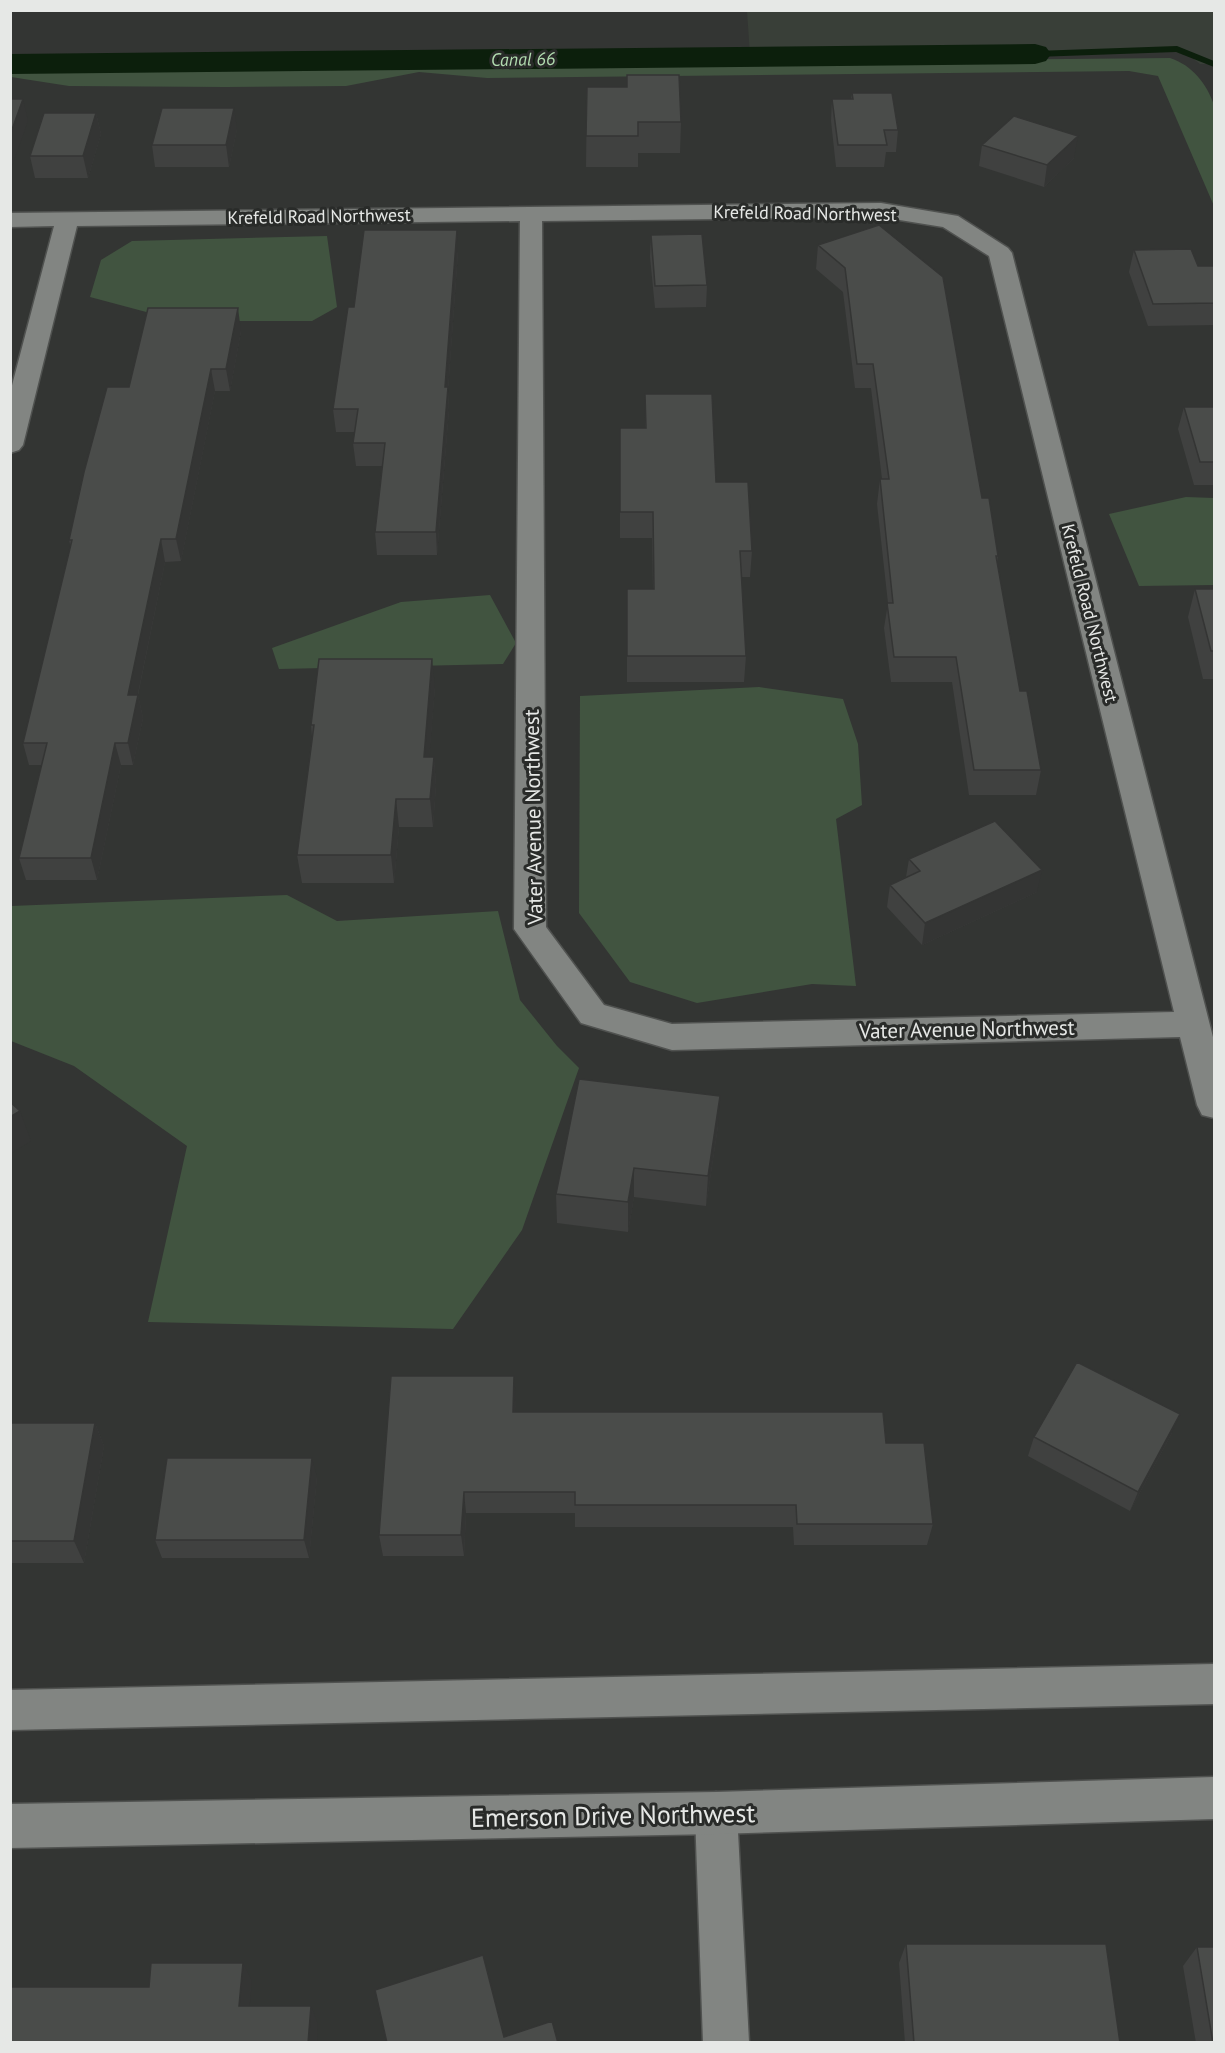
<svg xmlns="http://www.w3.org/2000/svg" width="1225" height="2053" viewBox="0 0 1225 2053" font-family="'PT Sans',sans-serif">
<rect width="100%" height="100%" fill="#333533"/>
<path fill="#393f38" d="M 747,11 L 1214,11 L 1214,64 L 1200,64 L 1190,56 L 1168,50 L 750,55 Z"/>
<path fill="#415440" d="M 1170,58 C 1192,65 1207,84 1214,105 L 1214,206 L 1158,76 L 1129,71 L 487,78 L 419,72 L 346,86 L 226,87 L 69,86 L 11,77 L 11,70 Z
M 327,236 L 337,307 L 312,321 L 180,321 L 90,297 L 101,260 L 132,241 Z
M 1186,497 L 1214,498 L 1214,585 L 1139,586 L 1109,514 Z
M 490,595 L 516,643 L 503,664 L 279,669 L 272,648 L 401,602 Z
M 759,687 L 843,699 L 858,744 L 862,805 L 836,819 L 856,986 L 812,984 L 697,1003 L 630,982 L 579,913 L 580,696 Z
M 287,895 L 337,921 L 498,911 L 520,1000 L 557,1046 L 579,1068 L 522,1230 L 453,1329 L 148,1322 L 187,1146 L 74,1066 L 11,1041 L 11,906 Z"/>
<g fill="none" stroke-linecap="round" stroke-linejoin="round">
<path fill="#0c1f0c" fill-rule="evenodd" d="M 1177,46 L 1214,61 L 1214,67 L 1176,52 L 1035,57 L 1030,54 L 1035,51 Z"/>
<path fill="#0c1f0c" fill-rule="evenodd" d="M 1035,44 L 1046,47 L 1051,54 L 1046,61 L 1035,64 L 10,74 L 10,54 Z"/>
<defs>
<path id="street" d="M 881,203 L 958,216 L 1008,248 L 1012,253 L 1214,1041 L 1214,1118 L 1202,1115 L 1197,1105 L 1180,1037 L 672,1050 L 581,1023 L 514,929 L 520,221 L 77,226 L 23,445 L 19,450 L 10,453 L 10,393 L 54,226 L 10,227 L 10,213 ZM 881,217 L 943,227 L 989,256 L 1174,1012 L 672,1024 L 604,1005 L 546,927 L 542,221 Z
M 716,1792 L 731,1798 L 737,1813 L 749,2042 L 703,2042 L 695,1813 L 701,1798 Z"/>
<path id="secondary" d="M 1214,1664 L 1214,1704 L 10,1730 L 10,1690 Z
M 1214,1777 L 1214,1819 L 716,1834 L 10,1848 L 10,1804 L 716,1792 Z"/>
</defs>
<use href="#street" stroke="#505250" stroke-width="3"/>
<use href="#secondary" stroke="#505250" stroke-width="3"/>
<use href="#street" fill="#828582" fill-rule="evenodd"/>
<use href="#secondary" fill="#828582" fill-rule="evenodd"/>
</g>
<path fill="#404140" d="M 587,87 L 681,122 L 680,153 L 638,153 L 638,167 L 586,167 Z
M 852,93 L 898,130 L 896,152 L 886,152 L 884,167 L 836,167 L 831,121 L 832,99 L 851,99 Z
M 96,113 L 101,134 L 88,178 L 35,178 L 30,156 Z
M 237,129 L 229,167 L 155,167 L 152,145 Z
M 982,145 L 1074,158 L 1044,187 L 979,166 Z
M 879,225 L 982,498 L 998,556 L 997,563 L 1020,691 L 1041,770 L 1036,795 L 969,795 L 952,682 L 891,682 L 884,628 L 888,603 L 877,504 L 880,479 L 882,479 L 871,388 L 855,388 L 843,292 L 816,269 L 818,245 Z
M 651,235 L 707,285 L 706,307 L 655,308 L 650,257 Z
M 1134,250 L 1198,266 L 1215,266 L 1215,325 L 1148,326 L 1129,272 Z
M 458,252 L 448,391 L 449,410 L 437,555 L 377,555 L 375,532 L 382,466 L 356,466 L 353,443 L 355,432 L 336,432 L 333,409 L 354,307 Z
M 241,331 L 230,391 L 215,391 L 181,561 L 165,562 L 138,695 L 143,718 L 133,765 L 121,765 L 97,880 L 26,880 L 19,858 L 42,765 L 29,765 L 23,743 L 71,548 L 69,540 L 129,387 Z
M 645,394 L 716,482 L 752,551 L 750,577 L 741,577 L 746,656 L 744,682 L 627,682 L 627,589 L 653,589 L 652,538 L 620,538 L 620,428 L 645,428 Z
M 1184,407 L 1215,407 L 1215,485 L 1194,485 L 1178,429 Z
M 1195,589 L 1215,589 L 1215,679 L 1203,679 L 1188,617 Z
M 435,687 L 429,757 L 434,757 L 436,785 L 433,827 L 399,827 L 394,883 L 302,883 L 297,855 L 312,737 L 311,725 Z
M 909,859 L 1037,892 L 922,945 L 887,907 L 890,885 L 906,877 Z
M 718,1126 L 706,1206 L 634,1197 L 628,1232 L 557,1223 L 556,1194 Z
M 516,1399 L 515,1412 L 886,1443 L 933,1524 L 927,1545 L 794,1545 L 793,1527 L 575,1527 L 575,1513 L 466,1513 L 464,1556 L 383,1556 L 379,1535 Z
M 10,1423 L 95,1423 L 104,1446 L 84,1563 L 10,1563 Z
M 1172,1433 L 1130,1511 L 1028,1456 L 1034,1437 Z
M 317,1477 L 309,1558 L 162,1558 L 155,1540 Z
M 906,1944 L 1120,2043 L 905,2043 L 899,1963 Z
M 1197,1947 L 1215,2043 L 1196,2043 L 1183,1966 Z"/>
<path fill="#343534" d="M 23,99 L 28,121 L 12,166 L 10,157 L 10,135 Z
M 234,108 L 237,129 L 229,167 L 226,145 Z
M 96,113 L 101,134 L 88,178 L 83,156 Z
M 1078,136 L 1074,158 L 1044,187 L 1047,165 Z
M 457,230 L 458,252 L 448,391 L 449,410 L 437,555 L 436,532 L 445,387 Z
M 238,308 L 241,331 L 230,391 L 226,369 Z
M 211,369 L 215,391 L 181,561 L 176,539 Z
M 161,539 L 165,562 L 133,718 L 128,695 Z
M 432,659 L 435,687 L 427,785 L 424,757 Z
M 138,695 L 143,718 L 133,765 L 128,743 Z
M 115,743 L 121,765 L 97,880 L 91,858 Z
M 434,757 L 436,785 L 433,827 L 430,799 Z
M 396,799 L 399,827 L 394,883 L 391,855 Z
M 1042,870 L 1037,892 L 922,945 L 925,923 Z
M 720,1096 L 718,1126 L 706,1206 L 708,1176 Z
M 20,1111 L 31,1141 L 10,1154 L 10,1117 Z
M 634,1168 L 634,1197 L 628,1232 L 628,1202 Z
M 514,1376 L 516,1399 L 515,1434 L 513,1412 Z
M 1180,1414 L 1172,1433 L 1130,1511 L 1138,1492 Z
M 95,1423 L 104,1446 L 84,1563 L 74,1541 Z
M 312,1458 L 317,1477 L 309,1558 L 304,1540 Z
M 464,1492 L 466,1513 L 464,1556 L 461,1535 Z
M 243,1963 L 252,1981 L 248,2024 L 239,2006 Z
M 311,2006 L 318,2024 L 317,2043 L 308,2043 Z"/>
<path fill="#4a4c4a" stroke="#343534" stroke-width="1.5" d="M 627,75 L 679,75 L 681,122 L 638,122 L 638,136 L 586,136 L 587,87 L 627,87 Z
M 852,93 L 892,93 L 898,130 L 884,130 L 887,145 L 838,145 L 832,99 L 853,99 Z
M 10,99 L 23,99 L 10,135 Z
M 162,108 L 234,108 L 226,145 L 152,145 Z
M 44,113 L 96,113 L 83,156 L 30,156 Z
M 1014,116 L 1078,136 L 1047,165 L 982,145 Z
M 879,225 L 943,277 L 982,498 L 989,498 L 998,556 L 996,556 L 1020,691 L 1027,691 L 1041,770 L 974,770 L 956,657 L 894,657 L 887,603 L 893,603 L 880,479 L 889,479 L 873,364 L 857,364 L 845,268 L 818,245 Z
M 364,230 L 457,230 L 445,387 L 448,387 L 436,532 L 375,532 L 385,443 L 353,443 L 358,409 L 333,409 L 348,307 L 354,307 Z
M 702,234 L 707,285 L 655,286 L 651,235 Z
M 1191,249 L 1198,266 L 1215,266 L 1215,303 L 1153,304 L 1134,250 Z
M 148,308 L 238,308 L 226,369 L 211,369 L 176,539 L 161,539 L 128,695 L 138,695 L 128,743 L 115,743 L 91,858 L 19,858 L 47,743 L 23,743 L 72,540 L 69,540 L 84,472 L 107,387 L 129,387 Z
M 645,394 L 712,394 L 716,482 L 748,482 L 752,551 L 740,551 L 746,656 L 627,656 L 627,589 L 654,589 L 653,512 L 620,512 L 620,428 L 646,428 Z
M 1184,407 L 1215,407 L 1215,462 L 1200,462 Z
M 1195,589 L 1215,589 L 1215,651 L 1211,651 Z
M 319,659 L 432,659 L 424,757 L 434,757 L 430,799 L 396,799 L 391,855 L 297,855 L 314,725 L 311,725 Z
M 995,821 L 1042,870 L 925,923 L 890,885 L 920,871 L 909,859 Z
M 579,1079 L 720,1096 L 708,1176 L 634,1168 L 628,1202 L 556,1194 Z
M 10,1102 L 20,1111 L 10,1117 Z
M 1077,1362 L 1180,1414 L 1138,1492 L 1034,1437 Z
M 391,1376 L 514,1376 L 513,1412 L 883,1412 L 886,1443 L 924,1443 L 933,1524 L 797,1524 L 796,1505 L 575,1505 L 575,1492 L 464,1492 L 461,1535 L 379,1535 Z
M 10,1423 L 95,1423 L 74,1541 L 10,1541 Z
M 167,1458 L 312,1458 L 304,1540 L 155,1540 Z
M 906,1944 L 1106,1944 L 1120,2043 L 914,2043 Z
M 1197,1947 L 1215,1947 L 1215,2043 L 1213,2043 Z
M 483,1955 L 504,2037 L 552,2021 L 558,2043 L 387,2043 L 375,1990 Z
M 151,1963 L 243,1963 L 239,2006 L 311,2006 L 308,2043 L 10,2043 L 10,1987 L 149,1987 Z"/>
<g text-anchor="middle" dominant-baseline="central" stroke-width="6" stroke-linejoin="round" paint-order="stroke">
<g font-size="18" font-style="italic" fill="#b1dbaf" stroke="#292b29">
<text transform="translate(523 59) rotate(-1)">Canal 66</text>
</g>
<g font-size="18" fill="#e6e8e6" stroke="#292b29">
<text transform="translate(805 213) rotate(1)">Krefeld Road Northwest</text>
<text transform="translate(319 216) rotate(-1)">Krefeld Road Northwest</text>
<text transform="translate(1090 613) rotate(76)">Krefeld Road Northwest</text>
</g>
<g font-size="21" fill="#e6e8e6" stroke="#292b29">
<text transform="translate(533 817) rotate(-91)">Vater Avenue Northwest</text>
<text transform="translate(967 1029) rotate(-1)">Vater Avenue Northwest</text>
</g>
<g font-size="26" fill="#e6e8e6" stroke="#292b29">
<text transform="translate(613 1815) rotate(-1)">Emerson Drive Northwest</text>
</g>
</g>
<rect width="1225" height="2053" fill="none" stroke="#e6e8e6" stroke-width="24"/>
</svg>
